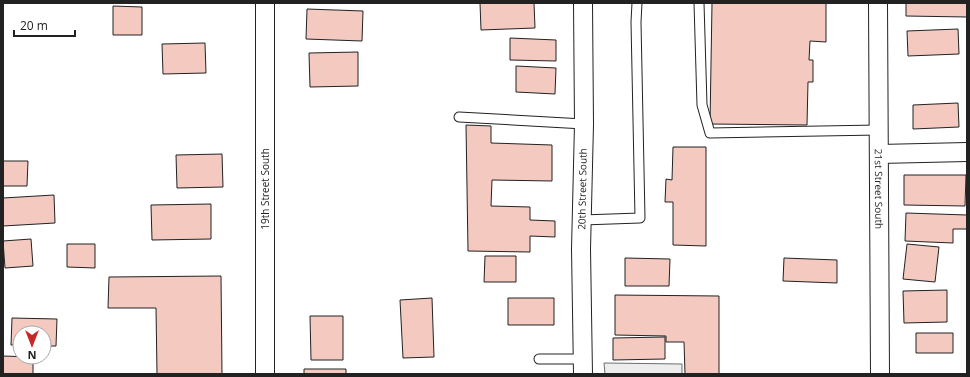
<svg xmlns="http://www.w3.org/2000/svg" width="970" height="377" viewBox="0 0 970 377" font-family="'Open Sans',sans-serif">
<rect width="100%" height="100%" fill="#fff"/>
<path fill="#ededed" stroke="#6f6f6f" d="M 604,363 L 682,364 L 682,374 L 605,374 Z"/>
<path fill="#f3c9c0" stroke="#222" d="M 480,3 L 534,3 L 535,28 L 481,30 Z
M 712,3 L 826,3 L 826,42 L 810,41 L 809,60 L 813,60 L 813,82 L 808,82 L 807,125 L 710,124 Z
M 906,3 L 967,3 L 967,17 L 906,16 Z
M 113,6 L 142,7 L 142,35 L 113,35 Z
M 307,9 L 363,11 L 362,41 L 306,39 Z
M 958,29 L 959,54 L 908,56 L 907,31 Z
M 510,38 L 556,40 L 556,61 L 510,60 Z
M 205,43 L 206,73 L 163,74 L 162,44 Z
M 358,52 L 358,86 L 310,87 L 309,53 Z
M 516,66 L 556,68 L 555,94 L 516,92 Z
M 958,103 L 959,127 L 913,129 L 913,105 Z
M 466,125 L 491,126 L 491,143 L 552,145 L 552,181 L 492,180 L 491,206 L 530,207 L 530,220 L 555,221 L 555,237 L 530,236 L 530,252 L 468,251 Z
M 673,147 L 706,147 L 706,246 L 673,245 L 673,202 L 665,202 L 666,179 L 672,180 Z
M 222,154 L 223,187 L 177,188 L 176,155 Z
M 3,161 L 28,161 L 27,186 L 3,186 Z
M 904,175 L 966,175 L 965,206 L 904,205 Z
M 54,195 L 55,223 L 3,226 L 3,198 Z
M 211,204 L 211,239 L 152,240 L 151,205 Z
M 906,213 L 967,215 L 967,229 L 953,229 L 953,243 L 905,241 Z
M 31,239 L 33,266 L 5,268 L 3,241 Z
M 67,244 L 95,244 L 95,268 L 67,267 Z
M 907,244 L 939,247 L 935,282 L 903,279 Z
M 485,256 L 516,256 L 516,282 L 484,282 Z
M 625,258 L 670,259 L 669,286 L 625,286 Z
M 784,258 L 837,260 L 837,283 L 783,281 Z
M 221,276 L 222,374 L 157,374 L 156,308 L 108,308 L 109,277 Z
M 947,290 L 947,322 L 904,323 L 903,291 Z
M 615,295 L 719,296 L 719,374 L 685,374 L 684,342 L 666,342 L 666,336 L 615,335 Z
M 432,298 L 434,357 L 403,358 L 400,300 Z
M 508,298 L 554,298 L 554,325 L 508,325 Z
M 310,316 L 343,316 L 343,360 L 311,360 Z
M 12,318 L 57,319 L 56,346 L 44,346 L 44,333 L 20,333 L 20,345 L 11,345 Z
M 916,333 L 953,333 L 953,353 L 916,353 Z
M 665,337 L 665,359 L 613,360 L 613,338 Z
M 3,356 L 33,357 L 33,374 L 3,374 Z
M 304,369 L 346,369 L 346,374 L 304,374 Z"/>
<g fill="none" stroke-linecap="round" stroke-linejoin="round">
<defs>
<path id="lane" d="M 699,3 L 702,105 L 710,133 L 879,130
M 459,117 L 584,124
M 582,220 L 640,218 L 636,22 L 637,3
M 539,359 L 583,359"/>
<g id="street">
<path d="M 265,3 L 265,374"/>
<path d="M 583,3 L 584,124 L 581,249 L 583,374"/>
<path id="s1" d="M 878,3 L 880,374"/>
<path d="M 879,154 L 967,152"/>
</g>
</defs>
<use href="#lane" stroke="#222" stroke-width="11"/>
<use href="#street" stroke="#222" stroke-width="20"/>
<use href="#lane" stroke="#fff" stroke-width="9"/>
<use href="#street" stroke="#fff" stroke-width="18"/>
</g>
<g text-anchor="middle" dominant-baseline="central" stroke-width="3" stroke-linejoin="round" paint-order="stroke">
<g font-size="10" fill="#222" stroke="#fff">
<text stroke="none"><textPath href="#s1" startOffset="186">21st Street South</textPath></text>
<text transform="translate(265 189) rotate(-90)">19th Street South</text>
<text transform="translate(582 189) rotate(-89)">20th Street South</text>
</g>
</g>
<rect width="970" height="377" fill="none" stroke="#222222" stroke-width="8"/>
<g transform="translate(32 345) rotate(180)"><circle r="19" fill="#ffffff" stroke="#a7a7a7"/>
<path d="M0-3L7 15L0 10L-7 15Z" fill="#c62828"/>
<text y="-6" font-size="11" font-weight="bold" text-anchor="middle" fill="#222222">N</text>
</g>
<path d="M14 30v6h61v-6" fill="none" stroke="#222222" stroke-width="2"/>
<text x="20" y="30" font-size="12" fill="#222222" stroke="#ffffff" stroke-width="3" paint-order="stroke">20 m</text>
</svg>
